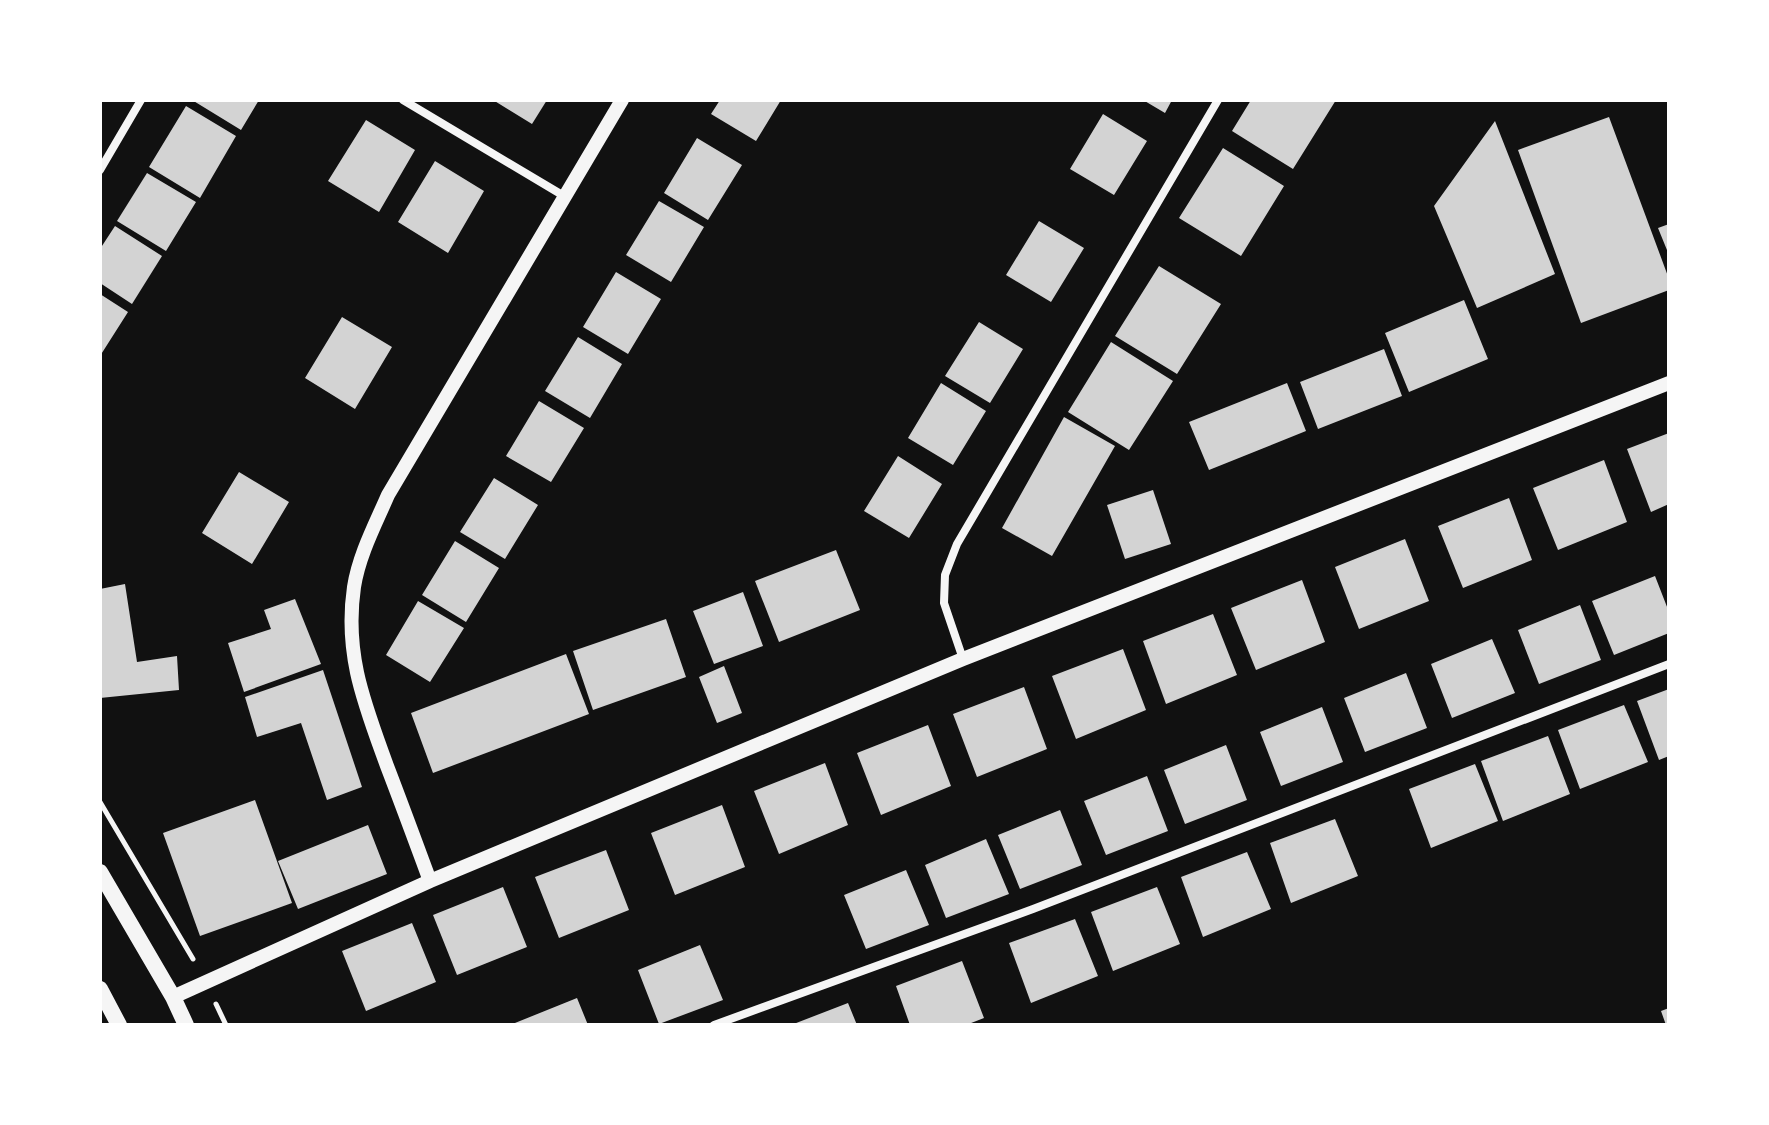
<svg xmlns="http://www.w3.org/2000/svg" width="1769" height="1125" viewBox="0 0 1769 1125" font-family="'Alegreya Sans',sans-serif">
<rect width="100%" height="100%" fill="#111"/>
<path fill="#d3d3d3" d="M 192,100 L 259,100 L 241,130 Z
M 493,100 L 547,100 L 532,124 Z
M 720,100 L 781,100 L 756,141 L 711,114 Z
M 1143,100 L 1172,100 L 1165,113 Z
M 1251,100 L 1336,100 L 1293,169 L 1232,131 Z
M 186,106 L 236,136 L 200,198 L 149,167 Z
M 1103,114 L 1147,141 L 1114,195 L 1070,169 Z
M 1609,117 L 1669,279 L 1669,290 L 1581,323 L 1518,150 Z
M 366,120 L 415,150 L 379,212 L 328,181 Z
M 1495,121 L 1555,274 L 1477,308 L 1434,206 Z
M 697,138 L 742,165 L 708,220 L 664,193 Z
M 1223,148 L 1284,186 L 1241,256 L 1179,218 Z
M 435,161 L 484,191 L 448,253 L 398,222 Z
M 147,173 L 196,202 L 166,251 L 117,221 Z
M 659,201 L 704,227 L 671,282 L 626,255 Z
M 1039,221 L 1084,248 L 1051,302 L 1006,275 Z
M 1669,224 L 1669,255 L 1658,228 Z
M 115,226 L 162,256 L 132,304 L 100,283 L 100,249 Z
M 1159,266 L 1221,304 L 1177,374 L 1115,336 Z
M 616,272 L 661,299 L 628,354 L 583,327 Z
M 100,294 L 128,312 L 100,356 Z
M 1464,300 L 1488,359 L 1409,392 L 1385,333 Z
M 342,317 L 392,347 L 355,409 L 305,378 Z
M 979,322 L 1023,349 L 990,403 L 945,376 Z
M 578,337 L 622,364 L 590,418 L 545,391 Z
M 1111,342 L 1173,381 L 1129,450 L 1068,412 Z
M 1384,349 L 1402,396 L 1318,429 L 1300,382 Z
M 941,383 L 986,411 L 953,465 L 908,438 Z
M 1287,383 L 1306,431 L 1209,470 L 1189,422 Z
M 539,401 L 584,428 L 551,482 L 506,456 Z
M 1064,417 L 1115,446 L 1052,556 L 1002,528 Z
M 1669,433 L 1669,504 L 1651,512 L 1627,449 Z
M 898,456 L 942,484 L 909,538 L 864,511 Z
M 1604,460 L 1627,522 L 1558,550 L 1533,488 Z
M 239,472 L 289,502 L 252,564 L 202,533 Z
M 494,478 L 538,505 L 505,559 L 460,532 Z
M 1153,490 L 1171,544 L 1125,559 L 1107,505 Z
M 1509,498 L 1532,560 L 1463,588 L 1438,526 Z
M 1405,539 L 1429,601 L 1359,629 L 1335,567 Z
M 455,541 L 499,568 L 466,622 L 422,595 Z
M 836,550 L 860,610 L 779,642 L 755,581 Z
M 1655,576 L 1669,612 L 1669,633 L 1614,655 L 1592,601 Z
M 1302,580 L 1325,642 L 1256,670 L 1231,608 Z
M 125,584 L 137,662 L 177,656 L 179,690 L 100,698 L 100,589 Z
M 743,592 L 763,646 L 714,664 L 693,611 Z
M 295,599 L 321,664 L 244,692 L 228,643 L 271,629 L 264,610 Z
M 418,601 L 464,628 L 430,682 L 386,655 Z
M 1580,605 L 1601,660 L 1539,684 L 1518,630 Z
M 1213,614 L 1237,675 L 1166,704 L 1143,641 Z
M 666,619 L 686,677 L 593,710 L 573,651 Z
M 1492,639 L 1515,693 L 1452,718 L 1431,664 Z
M 1123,649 L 1146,710 L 1076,739 L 1052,676 Z
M 566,654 L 589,714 L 433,773 L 411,713 Z
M 724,666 L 742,713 L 717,723 L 699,677 Z
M 323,670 L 362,787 L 327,800 L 301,723 L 257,737 L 245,697 Z
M 1406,673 L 1427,728 L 1365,752 L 1344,698 Z
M 1024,687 L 1047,749 L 977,777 L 953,714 Z
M 1669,689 L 1669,756 L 1659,760 L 1637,701 Z
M 1624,705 L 1648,762 L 1580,789 L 1558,730 Z
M 1322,707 L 1343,762 L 1281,786 L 1260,732 Z
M 928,725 L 951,786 L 881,815 L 857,753 Z
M 1548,736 L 1570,794 L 1503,821 L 1481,761 Z
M 1226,745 L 1247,800 L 1185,824 L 1164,770 Z
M 825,763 L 848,825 L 779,854 L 754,791 Z
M 1475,764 L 1498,821 L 1431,848 L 1409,789 Z
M 1147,776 L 1168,831 L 1106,855 L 1084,801 Z
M 255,800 L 292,903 L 200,936 L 163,833 Z
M 722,805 L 745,867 L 675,895 L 651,833 Z
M 1060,810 L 1082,865 L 1020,889 L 998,835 Z
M 1335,819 L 1358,876 L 1291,903 L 1270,843 Z
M 368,825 L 387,874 L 298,909 L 278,861 Z
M 986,839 L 1009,894 L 946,918 L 925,865 Z
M 606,850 L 629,910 L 559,938 L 535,877 Z
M 1247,852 L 1271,909 L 1203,937 L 1181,877 Z
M 906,870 L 929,925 L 866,949 L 844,895 Z
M 503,887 L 527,947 L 457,975 L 433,915 Z
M 1157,887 L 1180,944 L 1113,971 L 1091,912 Z
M 1075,919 L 1098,976 L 1031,1003 L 1009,943 Z
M 412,923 L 436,982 L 366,1011 L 342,951 Z
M 700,945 L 723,1000 L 659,1024 L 638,970 Z
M 962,961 L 984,1018 L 966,1025 L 910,1025 L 896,986 Z
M 577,998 L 588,1025 L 510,1025 Z
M 848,1003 L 857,1025 L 791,1025 Z
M 1669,1008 L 1669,1025 L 1666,1025 L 1661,1011 Z"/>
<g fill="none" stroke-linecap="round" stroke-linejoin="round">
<path stroke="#f5f5f5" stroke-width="5" d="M 100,802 L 193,959
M 216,1004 L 226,1025"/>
<path stroke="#f5f5f5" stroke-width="8" d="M 403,100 L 564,196
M 100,170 L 141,100
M 963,659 L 944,603 L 945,575 L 957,544 L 1218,100
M 714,1025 L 1033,909 L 1669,664"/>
<path stroke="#f5f5f5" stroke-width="14" d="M 430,881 C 416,843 402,805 387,766 C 365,705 344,655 354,587 C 359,555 375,525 388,495 L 622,100
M 173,997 L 430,881 L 963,659 L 1669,383"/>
<path stroke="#f5f5f5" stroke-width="16" d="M 100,872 L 173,997 L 186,1025
M 100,989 L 119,1025"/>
</g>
<rect width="1769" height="1125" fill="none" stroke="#ffffff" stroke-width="204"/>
</svg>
